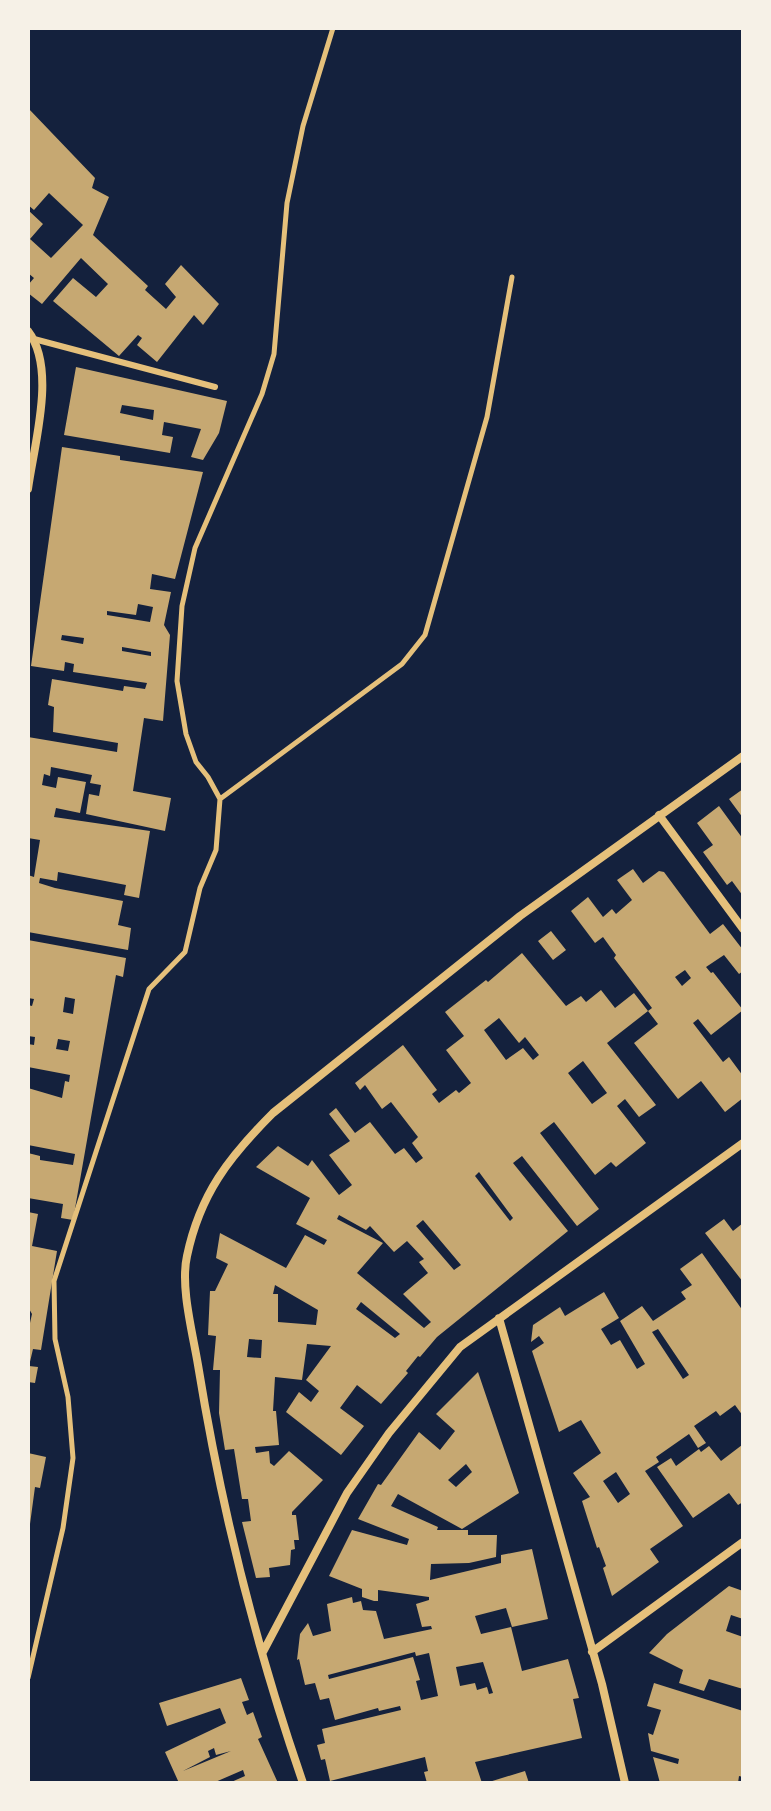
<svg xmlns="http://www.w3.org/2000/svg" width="771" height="1811" viewBox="0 0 771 1811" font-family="'Archivo Narrow',sans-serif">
<rect width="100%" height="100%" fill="#14213d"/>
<path fill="#c6a872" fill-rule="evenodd" d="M 28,108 L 95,178 L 92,188 L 109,197 L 93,235 L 148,286 L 145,290 L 166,309 L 176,297 L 165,284 L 181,265 L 219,304 L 203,325 L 194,315 L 157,362 L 137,345 L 142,338 L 138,335 L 119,356 L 53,301 L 73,278 L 96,297 L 108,284 L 81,258 L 42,304 L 28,293 L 28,285 L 34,278 L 28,273 L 28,210 L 43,224 L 30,239 L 51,258 L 83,225 L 49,193 L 34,210 L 28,205 Z
M 76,367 L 227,401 L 219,433 L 203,460 L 191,457 L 201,429 L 164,422 L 162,435 L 173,437 L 170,453 L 64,435 ZM 122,405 L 154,410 L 153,420 L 120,413 Z
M 62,447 L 120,456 L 120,460 L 203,472 L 175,579 L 152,574 L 150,589 L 171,592 L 164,625 L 170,635 L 163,721 L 144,718 L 133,791 L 171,798 L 165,831 L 86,814 L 89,794 L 99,796 L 101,785 L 90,783 L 92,775 L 51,767 L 50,776 L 44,774 L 42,785 L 56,788 L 58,777 L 86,782 L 80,813 L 56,808 L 54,817 L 150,831 L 139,898 L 124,895 L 126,885 L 58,872 L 57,881 L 40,878 L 39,883 L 55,888 L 123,901 L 118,925 L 131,928 L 128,950 L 28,932 L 28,875 L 34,877 L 40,840 L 28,838 L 28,737 L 117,752 L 118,743 L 53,732 L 54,707 L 48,705 L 52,679 L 123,691 L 124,686 L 145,689 L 147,683 L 73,672 L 74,664 L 65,662 L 64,671 L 31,666 ZM 138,604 L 153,607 L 150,622 L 107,615 L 107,611 L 136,615 ZM 62,635 L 84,638 L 83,644 L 61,640 ZM 122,647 L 151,652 L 151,656 L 122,651 Z
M 743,789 L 743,818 L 729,799 Z
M 719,806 L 743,839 L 743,896 L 732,881 L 727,885 L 703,852 L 713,845 L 697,823 Z
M 633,869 L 643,883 L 659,871 L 664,872 L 710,934 L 723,924 L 743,950 L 743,971 L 739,974 L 724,955 L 706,967 L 711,973 L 713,972 L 743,1010 L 711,1035 L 698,1019 L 693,1023 L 723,1062 L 729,1057 L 743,1076 L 743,1098 L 725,1112 L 701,1081 L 678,1099 L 634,1043 L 658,1024 L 648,1011 L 652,1008 L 614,958 L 616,955 L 603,937 L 595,943 L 571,911 L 588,897 L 603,917 L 612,909 L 616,914 L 632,900 L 617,880 ZM 685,970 L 691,978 L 682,986 L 675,977 Z
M 551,931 L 566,950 L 553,960 L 538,941 Z
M 28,940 L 126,958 L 123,977 L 116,975 L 73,1220 L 61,1218 L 63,1204 L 28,1198 L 28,1153 L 40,1156 L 40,1160 L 73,1165 L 75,1154 L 28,1145 L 28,1088 L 62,1098 L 65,1081 L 69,1082 L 70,1075 L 28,1067 L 28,1044 L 34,1045 L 35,1037 L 28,1036 L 28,1005 L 32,1006 L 34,999 L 28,998 ZM 65,997 L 75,999 L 73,1014 L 63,1012 ZM 58,1039 L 70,1041 L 68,1051 L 56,1049 Z
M 522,953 L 566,1006 L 581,996 L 586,1002 L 601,990 L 615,1008 L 634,993 L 648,1011 L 607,1043 L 656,1105 L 639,1117 L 625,1099 L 617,1106 L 646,1143 L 616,1167 L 611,1162 L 595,1175 L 554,1122 L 540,1133 L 599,1209 L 577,1226 L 522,1156 L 513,1163 L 568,1231 L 437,1337 L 420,1357 L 418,1356 L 406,1371 L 408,1373 L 381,1404 L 357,1385 L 340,1408 L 364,1426 L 341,1455 L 286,1412 L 299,1392 L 311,1402 L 319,1391 L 306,1380 L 331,1346 L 307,1344 L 302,1380 L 275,1377 L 273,1411 L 276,1411 L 279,1445 L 255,1447 L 256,1453 L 269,1451 L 270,1463 L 274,1466 L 289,1451 L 323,1480 L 292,1512 L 292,1515 L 296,1515 L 299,1540 L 294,1540 L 295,1549 L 291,1550 L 290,1565 L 269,1568 L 270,1577 L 256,1578 L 242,1522 L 251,1521 L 248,1499 L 242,1499 L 234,1449 L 225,1450 L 219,1413 L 220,1370 L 213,1370 L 216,1336 L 208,1335 L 210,1291 L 215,1291 L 228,1264 L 216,1258 L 220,1233 L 286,1268 L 305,1235 L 324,1245 L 327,1240 L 296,1224 L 310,1198 L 256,1167 L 278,1146 L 308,1166 L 312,1160 L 339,1195 L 352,1185 L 329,1155 L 350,1141 L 329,1114 L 336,1108 L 355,1133 L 370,1122 L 395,1154 L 404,1148 L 416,1163 L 423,1158 L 412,1143 L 418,1137 L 391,1102 L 382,1109 L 365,1085 L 360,1090 L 355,1083 L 403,1045 L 437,1090 L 432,1094 L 439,1103 L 456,1090 L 459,1093 L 471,1083 L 446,1050 L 464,1036 L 445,1012 L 486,980 L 488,982 ZM 499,1018 L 519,1043 L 525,1037 L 539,1055 L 533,1060 L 523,1048 L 506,1060 L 484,1030 ZM 583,1061 L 607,1093 L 592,1104 L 568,1073 ZM 479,1172 L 513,1218 L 510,1221 L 475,1176 ZM 339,1215 L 366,1230 L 370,1226 L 394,1252 L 407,1241 L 424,1259 L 419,1262 L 428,1273 L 403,1294 L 431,1322 L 424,1328 L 357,1273 L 383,1243 L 337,1219 ZM 423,1220 L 461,1265 L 454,1270 L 416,1226 ZM 275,1285 L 318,1310 L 316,1325 L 278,1322 L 278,1294 L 273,1294 ZM 361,1302 L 400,1334 L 395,1338 L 356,1309 ZM 249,1339 L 262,1340 L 261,1358 L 247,1357 Z
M 28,1212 L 38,1214 L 32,1246 L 57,1251 L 41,1350 L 33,1349 L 29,1366 L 38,1367 L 35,1383 L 28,1382 L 28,1323 L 30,1323 L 32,1314 L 28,1307 Z
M 724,1219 L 733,1231 L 743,1223 L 743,1282 L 705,1233 Z
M 702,1253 L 743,1311 L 743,1416 L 735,1405 L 720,1416 L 716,1411 L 694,1426 L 706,1443 L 698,1448 L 689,1434 L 656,1457 L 659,1462 L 645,1471 L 683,1526 L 650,1549 L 659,1562 L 612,1596 L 603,1568 L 606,1566 L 599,1547 L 597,1548 L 582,1501 L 590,1497 L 573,1473 L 601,1453 L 581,1420 L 559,1432 L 532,1351 L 544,1343 L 539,1336 L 531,1342 L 533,1325 L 560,1307 L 565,1316 L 604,1292 L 619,1318 L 601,1329 L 611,1345 L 620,1340 L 637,1369 L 645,1364 L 620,1321 L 642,1306 L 653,1321 L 686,1299 L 681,1292 L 692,1285 L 680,1269 ZM 658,1329 L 689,1375 L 683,1379 L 652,1332 ZM 616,1472 L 630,1494 L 618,1503 L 603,1481 Z
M 478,1372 L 519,1493 L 462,1529 L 398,1494 L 391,1506 L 438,1527 L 437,1530 L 468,1530 L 468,1535 L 497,1535 L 496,1557 L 469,1563 L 431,1564 L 430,1580 L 501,1563 L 501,1555 L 532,1549 L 548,1619 L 512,1627 L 506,1608 L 475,1616 L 481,1634 L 511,1627 L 522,1671 L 568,1659 L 579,1698 L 573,1699 L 582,1738 L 475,1762 L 482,1783 L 427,1783 L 424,1772 L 428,1771 L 425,1757 L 330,1781 L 325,1759 L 321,1760 L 317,1745 L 325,1743 L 322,1729 L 401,1710 L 400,1706 L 379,1711 L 378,1708 L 335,1720 L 329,1698 L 320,1700 L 315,1683 L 305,1685 L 299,1659 L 297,1660 L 300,1634 L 308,1623 L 313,1636 L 331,1631 L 327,1604 L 352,1597 L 353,1603 L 361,1601 L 363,1610 L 376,1611 L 384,1639 L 432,1629 L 431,1626 L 422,1627 L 416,1604 L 429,1600 L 429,1597 L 378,1590 L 378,1601 L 374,1601 L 362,1597 L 362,1589 L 329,1576 L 352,1530 L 407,1545 L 409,1539 L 358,1519 L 378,1484 L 381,1485 L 419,1432 L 440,1450 L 455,1431 L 436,1414 ZM 466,1464 L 472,1472 L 456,1487 L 448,1480 ZM 415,1652 L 416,1656 L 429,1653 L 438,1696 L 421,1700 L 416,1681 L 420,1680 L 413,1657 L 329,1679 L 328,1675 ZM 483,1662 L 493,1693 L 489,1694 L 487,1687 L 477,1690 L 475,1683 L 460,1686 L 456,1667 Z
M 742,1445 L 743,1502 L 738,1505 L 729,1493 L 693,1518 L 657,1467 L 671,1458 L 676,1466 L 699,1449 L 701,1452 L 709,1446 L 721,1461 Z
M 28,1453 L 46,1457 L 40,1488 L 35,1487 L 30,1524 Z
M 729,1586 L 743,1591 L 743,1619 L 731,1615 L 726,1631 L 743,1637 L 743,1689 L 709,1679 L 704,1691 L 679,1683 L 683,1670 L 649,1653 L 667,1634 Z
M 241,1678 L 249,1700 L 242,1702 L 247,1715 L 253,1712 L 262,1737 L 258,1739 L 278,1783 L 229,1783 L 245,1776 L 243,1770 L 213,1783 L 179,1783 L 165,1752 L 226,1723 L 220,1708 L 167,1726 L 159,1703 ZM 214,1748 L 216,1755 L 231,1751 L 183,1771 L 210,1757 L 208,1751 Z
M 654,1683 L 743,1711 L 743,1777 L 739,1776 L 738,1783 L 660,1783 L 653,1757 L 678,1764 L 679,1759 L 651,1751 L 648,1733 L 653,1735 L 661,1710 L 647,1706 Z
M 525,1771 L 529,1783 L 489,1783 L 489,1782 Z"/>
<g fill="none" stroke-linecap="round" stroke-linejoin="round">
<path stroke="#e5c07b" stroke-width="5" d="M 220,799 L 402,664 L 425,635 L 487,417 L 512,277
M 28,1678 L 63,1528 L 73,1458 L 68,1397 L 55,1339 L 54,1281 L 149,989 L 185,952 L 200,888 L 216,850 L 220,799 L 208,777 L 196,762 L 186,734 L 177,681 L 182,606 L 195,548 L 262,394 L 274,354 L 287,203 L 303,126 L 333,28"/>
<path stroke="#e5c07b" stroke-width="6" d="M 34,339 L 215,387"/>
<path stroke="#e5c07b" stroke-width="8" d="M 28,331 C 57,369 34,444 28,489
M 659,815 L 743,929
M 499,1318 L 602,1684 L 625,1783
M 263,1652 L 347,1493 L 389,1433 L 460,1347 L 743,1143
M 592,1652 L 743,1542
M 303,1783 C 256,1647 221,1507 198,1365 C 193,1334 180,1287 187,1256 C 200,1194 229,1157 273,1113 L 520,916 L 743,756"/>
</g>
<rect width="771" height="1811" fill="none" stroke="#f6f1e7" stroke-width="60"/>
</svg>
